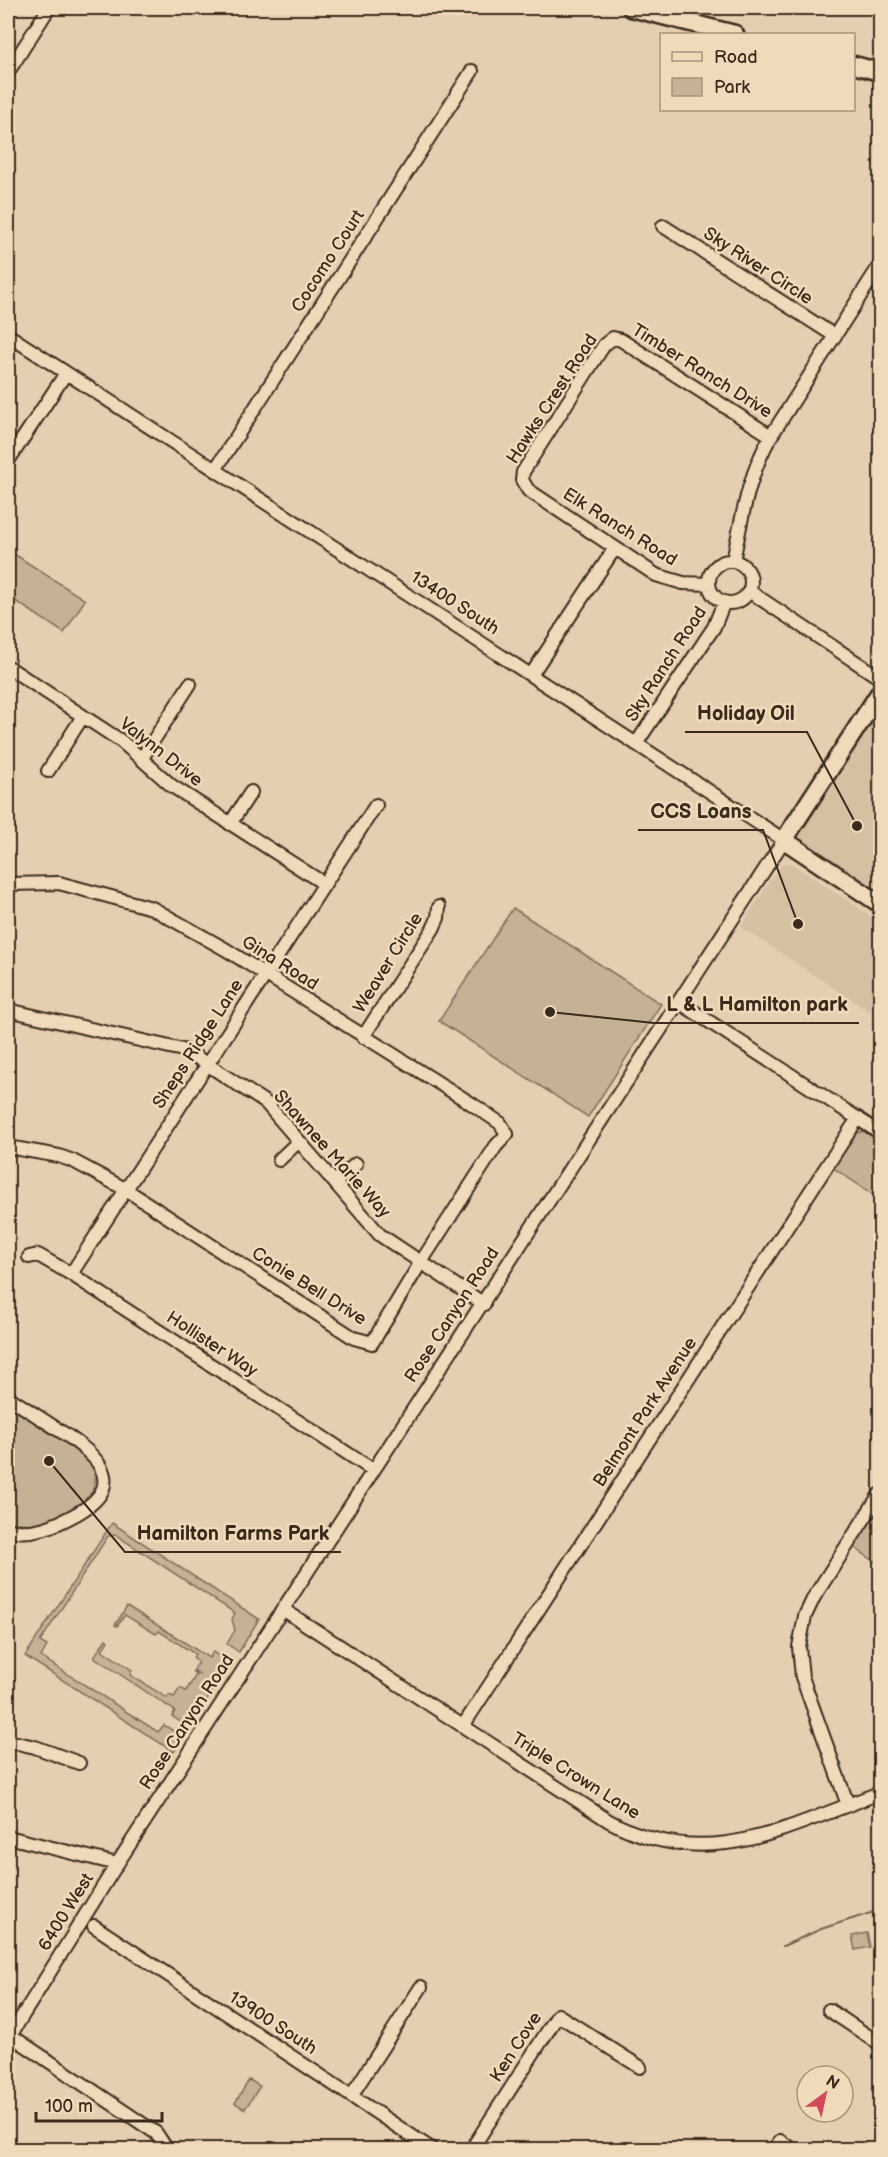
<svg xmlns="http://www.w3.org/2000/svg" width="888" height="2157" viewBox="0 0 888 2157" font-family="'Balsamiq Sans',sans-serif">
<rect width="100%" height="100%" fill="#e4d0b0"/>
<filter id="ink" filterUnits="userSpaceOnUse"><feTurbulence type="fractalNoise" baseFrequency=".0167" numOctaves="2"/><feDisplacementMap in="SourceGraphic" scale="12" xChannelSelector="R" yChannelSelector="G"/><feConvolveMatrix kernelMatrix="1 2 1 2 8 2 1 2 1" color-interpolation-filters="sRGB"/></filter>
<g filter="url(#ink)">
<path fill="#d4c1a2" d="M 880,711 L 880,893 L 796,836 Z
M 785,863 L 792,864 L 880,922 L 880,993 L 869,1011 L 741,927 L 778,868 Z"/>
<path fill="#c5b295" stroke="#806e5a" stroke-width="1.5" d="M 8,550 L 85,600 L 64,633 L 8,596 Z
M 513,908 L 661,1004 L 588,1117 L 439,1021 Z
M 865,1131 L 880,1141 L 880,1199 L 832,1167 L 856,1133 Z
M 8,1404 L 87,1455 C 119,1505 46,1533 8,1521 Z
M 880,1504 L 880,1565 L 852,1546 Z
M 112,1523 L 259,1619 L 239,1652 L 227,1644 L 235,1630 L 232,1619 L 235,1613 L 116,1535 L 108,1536 L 40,1642 L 47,1646 L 41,1657 L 158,1732 L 164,1725 L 183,1737 L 174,1752 L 25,1656 Z
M 127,1606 L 209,1658 L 213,1652 L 230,1664 L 189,1728 L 172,1716 L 175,1711 L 94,1657 L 106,1639 L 108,1641 L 102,1650 L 132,1670 L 130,1675 L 167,1698 L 169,1695 L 174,1697 L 180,1688 L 186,1691 L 196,1675 L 192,1671 L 200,1675 L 194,1670 L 198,1662 L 193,1658 L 195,1654 L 159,1631 L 156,1634 L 125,1615 L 117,1626 L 115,1625 Z
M 867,1933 L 870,1947 L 855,1950 L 852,1936 Z
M 249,2080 L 260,2086 L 245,2109 L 235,2103 Z"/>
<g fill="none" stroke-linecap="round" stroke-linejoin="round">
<path stroke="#766450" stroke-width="2" d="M 783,1946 L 821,1929 L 880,1910"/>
<defs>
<path id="minor" d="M 8,72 L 49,8
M 663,226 L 835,336
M 8,335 L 784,840 L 117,1864 L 8,2039
M 8,461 L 66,373
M 215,470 L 472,71
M 733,561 C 742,518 748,475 771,436 L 880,265
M709 582a21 21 0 1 1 42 0a21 21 0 1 1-42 0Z
M 709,584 L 683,583 L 656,575 L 528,490 L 522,480 L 523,472 L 604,345 L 613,338 L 621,340 L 771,436
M 749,591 L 880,678
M 8,667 L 121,741 L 172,786 L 323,883
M 531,675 L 615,548
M 636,744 L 714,627 L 724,602
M 142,758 L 190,684
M 48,771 L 83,716
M 230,824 L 251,792
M 8,884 L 59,883 L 152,908 L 225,949 L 472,1104 L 500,1123 L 507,1134 L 496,1146 L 421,1262 L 372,1343 L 354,1338 L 125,1189 L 73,1161 L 59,1156 L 8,1147
M 679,1002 L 880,1133
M 8,1010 L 187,1051 L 266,1103 L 380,1235 L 484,1304
M 363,1037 L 433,929 L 438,918 L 439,907
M 279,1160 L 299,1141
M 335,1182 L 356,1164
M 29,1257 L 38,1255 L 71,1274 L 373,1470
M 71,1274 L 376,805
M 8,1397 C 23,1407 39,1417 54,1427 C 89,1449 134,1481 78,1513 C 55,1526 34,1535 8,1530
M 284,1610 L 609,1821 C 708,1874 785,1827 880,1793
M 463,1726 L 858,1118
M 8,1741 L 35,1747 L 79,1763
M 848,1805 L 802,1677 L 799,1647 L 805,1616 L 814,1597 L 880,1494
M 8,1837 L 117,1864
M 94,1926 L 433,2150
M 829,2010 L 880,2044
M 10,2035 L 156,2133 L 166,2148
M 351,2096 L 421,1987
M 471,2150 L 558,2015 L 640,2067
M 774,2150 L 780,2141 L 793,2150"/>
<path id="major" d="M 631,8 L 735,34
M 854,65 L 880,72
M 880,692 L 784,840 L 880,904"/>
</defs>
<use href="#minor" stroke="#3b2a1e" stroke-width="16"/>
<use href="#major" stroke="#3b2a1e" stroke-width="21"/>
<use href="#minor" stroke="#efdbb9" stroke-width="12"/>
<use href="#major" stroke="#efdbb9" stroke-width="16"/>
</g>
</g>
<g text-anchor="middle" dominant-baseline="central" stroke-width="5" stroke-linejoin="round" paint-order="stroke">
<g font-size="18" fill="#3b2a1e" stroke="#efdbb9">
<text transform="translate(328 261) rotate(-57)">Cocomo Court</text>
<text transform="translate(758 266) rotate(33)">Sky River Circle</text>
<text transform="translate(702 371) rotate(32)">Timber Ranch Drive</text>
<text transform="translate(552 399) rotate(-57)">Hawks Crest Road</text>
<text transform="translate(620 527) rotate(32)">Elk Ranch Road</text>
<text transform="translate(455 603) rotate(33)">13400 South</text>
<text transform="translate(666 664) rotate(-57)">Sky Ranch Road</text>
<text transform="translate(161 752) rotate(38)">Valynn Drive</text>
<text transform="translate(280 963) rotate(32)">Gina Road</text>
<text transform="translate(388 963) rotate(-58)">Weaver Circle</text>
<text transform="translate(198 1044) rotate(-57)">Sheps Ridge Lane</text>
<text transform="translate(332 1154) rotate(48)">Shawnee Marie Way</text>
<text transform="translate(309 1286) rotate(32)">Conie Bell Drive</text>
<text transform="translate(452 1315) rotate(-57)">Rose Canyon Road</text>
<text transform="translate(212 1344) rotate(33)">Hollister Way</text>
<text transform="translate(645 1412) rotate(-57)">Belmont Park Avenue</text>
<text transform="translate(187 1722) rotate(-57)">Rose Canyon Road</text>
<text transform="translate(576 1776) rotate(32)">Triple Crown Lane</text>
<text transform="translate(66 1912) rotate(-58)">6400 West</text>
<text transform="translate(273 2023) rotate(33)">13900 South</text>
<text transform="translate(516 2047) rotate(-57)">Ken Cove</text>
</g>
</g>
<path fill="none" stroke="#3b2a1e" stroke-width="2" d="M857 826L807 732H685M798 924L763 830H638M550 1012L654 1023H859M49 1461L125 1552H341"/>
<g fill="#3b2a1e" stroke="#efdbb9" stroke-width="2">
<circle cx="857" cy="826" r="6"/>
<circle cx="798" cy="924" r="6"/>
<circle cx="550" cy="1012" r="6"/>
<circle cx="49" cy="1461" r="6"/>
</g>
<g font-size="20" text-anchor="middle" font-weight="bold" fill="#3b2a1e" stroke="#efdbb9" stroke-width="5" stroke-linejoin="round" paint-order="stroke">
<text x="746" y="720">Holiday Oil</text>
<text x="701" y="818">CCS Loans</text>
<text x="757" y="1011">L &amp; L Hamilton park</text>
<text x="233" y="1540">Hamilton Farms Park</text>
</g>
<rect width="888" height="2157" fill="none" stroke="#efdbb9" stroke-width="30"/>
<rect x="15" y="15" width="858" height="2127" fill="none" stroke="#3b2a1e" stroke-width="2" filter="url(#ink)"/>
<rect x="660" y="33" width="195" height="78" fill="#efdbb9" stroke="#a7947b" stroke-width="1.5"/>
<rect x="672" y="52" width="30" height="9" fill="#efdbb9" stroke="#a7947b" stroke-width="1.5"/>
<text x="714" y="63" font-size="18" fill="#3b2a1e">Road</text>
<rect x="672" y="78" width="30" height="18" fill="#c5b295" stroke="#a7947b" stroke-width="1.5"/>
<text x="714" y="93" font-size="18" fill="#3b2a1e">Park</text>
<g transform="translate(825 2094) rotate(33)"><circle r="28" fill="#efdbb9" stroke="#a7947b" stroke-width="1.5"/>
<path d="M0-4.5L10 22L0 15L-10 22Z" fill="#d1495b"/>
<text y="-9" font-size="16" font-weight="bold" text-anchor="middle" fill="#3b2a1e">N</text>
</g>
<path d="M36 2112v9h126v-9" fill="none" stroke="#3b2a1e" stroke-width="3"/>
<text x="45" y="2112" font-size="18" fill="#3b2a1e" stroke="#efdbb9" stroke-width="4.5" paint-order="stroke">100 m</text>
</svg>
